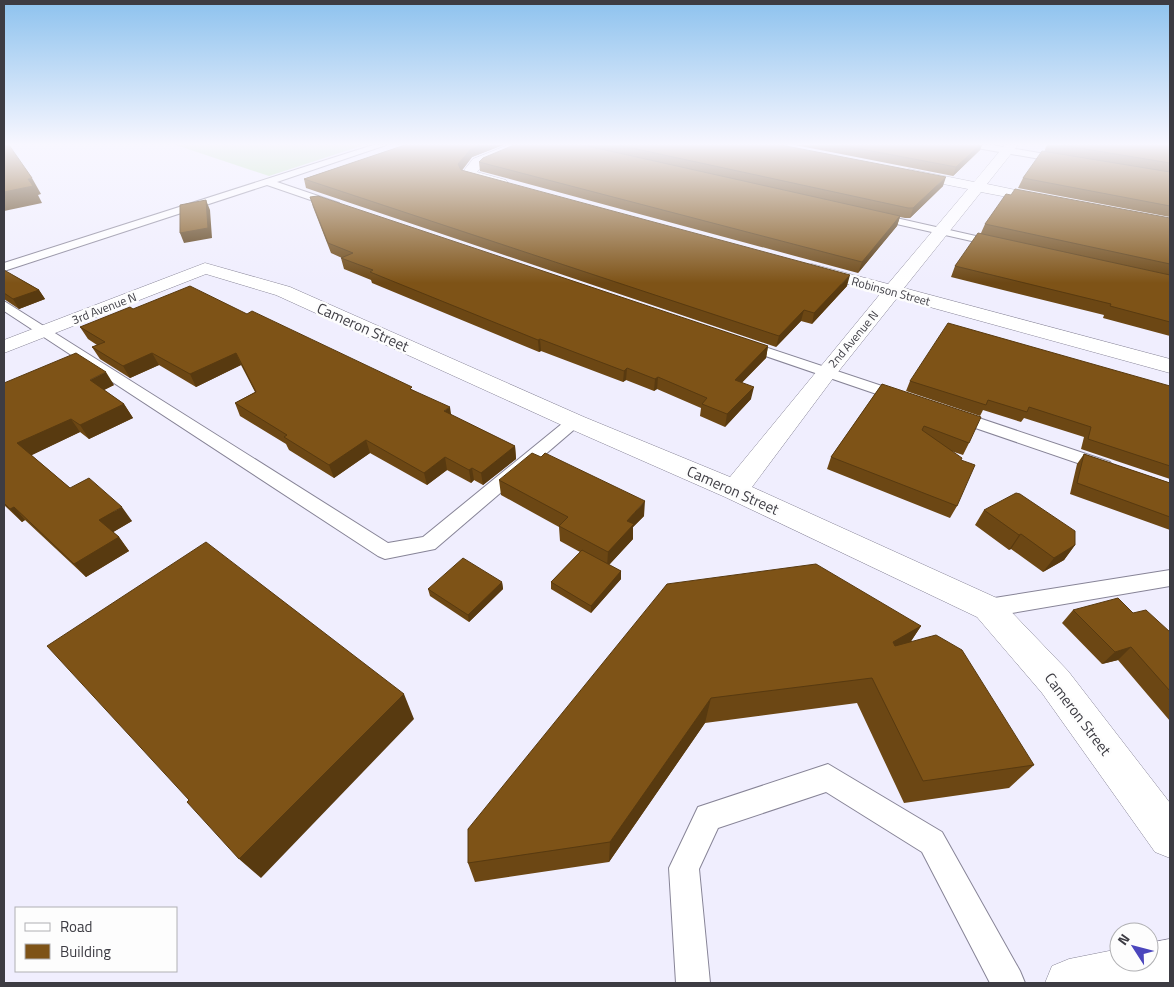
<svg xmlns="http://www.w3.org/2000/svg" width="1174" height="987" viewBox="0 0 1174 987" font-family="'Titillium Web',sans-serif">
<rect width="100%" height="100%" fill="#f0eefe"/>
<path fill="#c1e5b5" d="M 176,145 L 364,145 L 269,176 Z"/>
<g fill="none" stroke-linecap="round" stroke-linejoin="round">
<defs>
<path id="service" d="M 373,145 L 386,145 L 277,182 L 339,203 L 339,207 L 331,207 L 267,185 L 4,271 L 4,263 Z
M 973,145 L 992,145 L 1063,157 L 1067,160 L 1063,163 L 977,148 Z
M 874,213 L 998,241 L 1004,244 L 998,247 L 870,218 L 869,216 L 870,214 Z
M 4,301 L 388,543 L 423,537 L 569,418 L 581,418 L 583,422 L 435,549 L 385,559 L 378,556 L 4,311 Z
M 744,340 L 909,395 L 911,398 L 909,401 L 897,401 L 739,347 L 737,344 L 739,341 Z
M 955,410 L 1110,462 L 1113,466 L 1110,470 L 1104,472 L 1098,470 L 949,419 L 947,415 L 949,411 Z
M 1170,570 L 1170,586 L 988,617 L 980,614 L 977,608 L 980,602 L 988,599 Z
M 828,764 L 942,832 L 1020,971 L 1025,983 L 990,983 L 922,852 L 826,792 L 718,828 L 699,869 L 710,983 L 676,983 L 669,868 L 698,807 Z"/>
<path id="minor" d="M 508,145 L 525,145 L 523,148 L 483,165 L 477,172 L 506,180 L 508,183 L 506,186 L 501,187 L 463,177 L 461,174 L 473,159 Z
M 1005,145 L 1018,145 L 987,184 L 1054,198 L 1056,201 L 1054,204 L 1049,205 L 981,192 L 904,288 L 1170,359 L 1170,373 L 897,298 L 834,377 L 752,487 L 999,599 L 1068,671 L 1170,803 L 1170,858 L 1155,852 L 1042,693 L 977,617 L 725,497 L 566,427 L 276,295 L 206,274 L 4,353 L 4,340 L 205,263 L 290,287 L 584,417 L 730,477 L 881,293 L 806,273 L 803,269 L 806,265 L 812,264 L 888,284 L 968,189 L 904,176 L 902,173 L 904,170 L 909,169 L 974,182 Z"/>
<path id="tertiary" d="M 1170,939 L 1170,983 L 1045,983 L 1052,966 L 1069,959 L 1119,949 L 1119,962 L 1149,962 L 1149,943 Z"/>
</defs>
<use href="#service" stroke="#878497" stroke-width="2"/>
<use href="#minor" stroke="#878497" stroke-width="1"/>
<use href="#tertiary" stroke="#878497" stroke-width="1"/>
<use href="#service" fill="#fff" fill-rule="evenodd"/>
<use href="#minor" fill="#fff" fill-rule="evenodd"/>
<use href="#tertiary" fill="#fff" fill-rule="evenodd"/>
</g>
<path fill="#6c4714" d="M 405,145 L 503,145 L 472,157 L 462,170 L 847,286 L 812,324 L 801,321 L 776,347 L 306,188 L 304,179 Z
M 514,145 L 781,145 L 943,186 L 910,218 L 905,218 L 900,217 L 897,226 L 858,273 L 480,171 L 479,162 Z
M 795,145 L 982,145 L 980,150 L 953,176 Z
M 1047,145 L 1170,145 L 1170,217 L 1018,188 L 1023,178 L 1044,152 Z
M 310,197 L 768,346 L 766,358 L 742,382 L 751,399 L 725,427 L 700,416 L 701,408 L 657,389 L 654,391 L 626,380 L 623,382 L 541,351 L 539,352 L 372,283 L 371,280 L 344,269 L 341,258 L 342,258 L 331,253 L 313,207 Z
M 1170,218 L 1170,336 L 1103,318 L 1104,315 L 951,277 L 955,266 L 981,233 L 985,224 Z
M 4,270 L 39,290 L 45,299 L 19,309 L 4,299 Z
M 133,309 L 247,314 L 413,390 L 451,415 L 515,446 L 516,459 L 483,485 L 474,480 L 471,483 L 447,470 L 427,485 L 370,453 L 334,478 L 289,450 L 286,444 L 240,416 L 235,403 L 255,392 L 241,365 L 196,387 L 159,365 L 130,378 L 100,359 L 92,347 L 97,345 L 88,339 L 80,327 Z
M 910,381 L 1170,386 L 1170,479 L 1081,449 L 1084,437 L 1024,418 L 1021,422 L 983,410 L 980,416 L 906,391 Z
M 4,383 L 114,385 L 104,390 L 124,404 L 133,418 L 89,439 L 80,432 L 31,455 L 70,488 L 132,521 L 113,532 L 119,537 L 129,551 L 86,577 L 25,520 L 22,522 L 4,505 Z
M 882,384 L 969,443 L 963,455 L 951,451 L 961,460 L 957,506 L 950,518 L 827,469 L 831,457 Z
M 1084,454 L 1170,483 L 1170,530 L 1070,494 L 1077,464 Z
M 499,480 L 644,516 L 633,527 L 633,539 L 609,565 L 621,571 L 621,579 L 591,613 L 551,589 L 551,582 L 580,552 L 560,541 L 559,527 L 501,495 Z
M 984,510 L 1075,545 L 1064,560 L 1043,572 L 1011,549 L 1009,550 L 975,525 Z
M 502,582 L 503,589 L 469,622 L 430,596 L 428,589 Z
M 667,584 L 921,626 L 911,641 L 1034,765 L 1009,788 L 904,803 L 857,703 L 705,723 L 609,862 L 475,882 L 468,863 Z
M 1073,610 L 1133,613 L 1170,632 L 1170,721 L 1118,660 L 1102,664 L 1062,623 Z"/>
<path fill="#583a10" d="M 481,145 L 503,145 L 472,157 L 460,173 L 458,164 L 471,149 Z
M 980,145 L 982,145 L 980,150 L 953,176 L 956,167 Z
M 946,177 L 943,186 L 910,218 L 913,208 Z
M 32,178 L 41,194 L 38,195 L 42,203 L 4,211 L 4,192 L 28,179 Z
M 206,200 L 210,210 L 212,238 L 184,243 L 180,233 Z
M 900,216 L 897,226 L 858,273 L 862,262 Z
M 850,275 L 847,286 L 812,324 L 814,313 Z
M 39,290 L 45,299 L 19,309 L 13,299 Z
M 804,310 L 801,321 L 776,347 L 779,336 Z
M 540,339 L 541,351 L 539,352 L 538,340 Z
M 768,346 L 766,358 L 733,392 L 735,380 Z
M 152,353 L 159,365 L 130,378 L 123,366 Z
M 236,353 L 241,365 L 196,387 L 190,374 Z
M 627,368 L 626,380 L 623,382 L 624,371 Z
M 106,372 L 114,385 L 98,393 L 90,380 Z
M 658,377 L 657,389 L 654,391 L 655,379 Z
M 754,387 L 751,399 L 725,427 L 727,414 Z
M 124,404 L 133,418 L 89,439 L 80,425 Z
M 450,407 L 452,420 L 444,411 Z
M 71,419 L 80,432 L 28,457 L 17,443 Z
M 366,440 L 370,453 L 334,478 L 329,465 Z
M 515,446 L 516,459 L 483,485 L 481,473 Z
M 445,457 L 447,470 L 427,485 L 424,473 Z
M 472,468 L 474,480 L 471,483 L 469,470 Z
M 645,501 L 644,516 L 633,527 L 633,539 L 607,567 L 608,552 L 627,521 Z
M 14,507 L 25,520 L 22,522 L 10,509 Z
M 122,507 L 132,521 L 110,534 L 99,520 Z
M 1021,534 L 1011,549 L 1009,550 L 1019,535 Z
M 119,537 L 129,551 L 86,577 L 74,564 Z
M 1075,545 L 1064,560 L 1043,572 L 1054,558 Z
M 621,571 L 621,579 L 591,613 L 591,606 Z
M 502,582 L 503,589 L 469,622 L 468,615 Z
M 921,626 L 904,652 L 878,667 L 893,642 Z
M 1131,647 L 1118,660 L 1102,664 L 1115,652 Z
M 404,694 L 414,719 L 261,878 L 239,859 Z
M 711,698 L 705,723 L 609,862 L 610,842 Z"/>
<path fill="#7e5317" stroke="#583a10" d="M 9,145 L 32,178 L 28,179 L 33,186 L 4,192 L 4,146 Z
M 405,145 L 481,145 L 471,149 L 458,164 L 461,170 L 850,275 L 814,313 L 804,310 L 779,336 L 304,179 Z
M 514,145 L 583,145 L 900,216 L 862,262 L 479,162 L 483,158 Z
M 618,145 L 781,145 L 946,177 L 913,208 L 908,208 Z
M 840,145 L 980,145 L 956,167 Z
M 1061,145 L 1170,145 L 1170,163 Z
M 1042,151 L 1170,172 L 1170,206 L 1023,178 Z
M 1015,189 L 1170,218 L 1170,264 L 985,224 L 1006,194 L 1011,195 Z
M 318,196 L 768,346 L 735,380 L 754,387 L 727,414 L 702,404 L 707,398 L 658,377 L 655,379 L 627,368 L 624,371 L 540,339 L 538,340 L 370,272 L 373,270 L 341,258 L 353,253 L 328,243 L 310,197 Z
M 206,200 L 208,228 L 180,233 L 180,205 Z
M 978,233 L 1170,275 L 1170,322 L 1110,306 L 1111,304 L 955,266 Z
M 4,270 L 39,290 L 13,299 L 4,293 Z
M 190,286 L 247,314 L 252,311 L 412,387 L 410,389 L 450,407 L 444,411 L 515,446 L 481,473 L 472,468 L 469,470 L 445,457 L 424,473 L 366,440 L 329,465 L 284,437 L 287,435 L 235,403 L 256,392 L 236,353 L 190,374 L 152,353 L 123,366 L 92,347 L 105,342 L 80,327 L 130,307 L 133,309 Z
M 948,323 L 1170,386 L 1170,466 L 1088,439 L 1091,427 L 1029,407 L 1027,412 L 988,400 L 986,405 L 910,381 Z
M 76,353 L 106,372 L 90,380 L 124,404 L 80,425 L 71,419 L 17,443 L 70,488 L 89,478 L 122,507 L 99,520 L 119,537 L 74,564 L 14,507 L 10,509 L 4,503 L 4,383 Z
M 882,384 L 981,417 L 969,443 L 924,426 L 922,430 L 962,458 L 961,460 L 975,465 L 957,506 L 831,457 Z
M 532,453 L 541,457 L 545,453 L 645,501 L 627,521 L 634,524 L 608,552 L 559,526 L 568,517 L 499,480 Z
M 1084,454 L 1170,483 L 1170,517 L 1077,483 Z
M 1016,493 L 1020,494 L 1075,531 L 1075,545 L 1054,558 L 1021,534 L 1019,535 L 984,510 Z
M 206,542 L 404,694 L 239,859 L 187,802 L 189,800 L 47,646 Z
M 582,550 L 621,571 L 591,606 L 551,582 Z
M 463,558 L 502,582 L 468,615 L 428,589 Z
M 816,564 L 921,626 L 893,642 L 895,646 L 936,635 L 962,650 L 1034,765 L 923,781 L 872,678 L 711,698 L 610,842 L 468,863 L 468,829 L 667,584 Z
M 1118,598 L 1133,613 L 1146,610 L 1170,632 L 1170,691 L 1131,647 L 1115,652 L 1073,610 Z"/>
<linearGradient id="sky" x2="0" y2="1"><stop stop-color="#8dc2ee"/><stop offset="0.51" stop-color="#f8f7ff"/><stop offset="1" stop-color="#f8f7ff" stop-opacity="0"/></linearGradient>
<rect width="1174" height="283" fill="url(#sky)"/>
<g text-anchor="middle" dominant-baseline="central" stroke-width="5" stroke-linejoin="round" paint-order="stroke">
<g font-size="12" fill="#3d3c43" stroke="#fdfdfd">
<text transform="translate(891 291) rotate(15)">Robinson Street</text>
<text transform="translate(104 308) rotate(-21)">3rd Avenue N</text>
<text transform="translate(853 339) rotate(-50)">2nd Avenue N</text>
</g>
<g font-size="15" fill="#3d3c43" stroke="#fdfdfd">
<text transform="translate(363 327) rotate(24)">Cameron Street</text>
<text transform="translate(733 490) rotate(24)">Cameron Street</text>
<text transform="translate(1078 714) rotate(53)">Cameron Street</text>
</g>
</g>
<rect width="1174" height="987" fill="none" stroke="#3d3c43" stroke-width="10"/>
<rect x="15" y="907" width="162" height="65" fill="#fdfdfd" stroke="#b0b0b3"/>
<rect x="25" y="923" width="25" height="8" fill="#ffffff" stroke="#b0b0b3"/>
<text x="60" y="932" font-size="15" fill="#3d3c43">Road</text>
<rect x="25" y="944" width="25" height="15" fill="#7e5317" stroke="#b0b0b3"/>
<text x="60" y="957" font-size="15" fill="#3d3c43">Building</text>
<g transform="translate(1134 947) rotate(306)"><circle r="24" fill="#fdfdfd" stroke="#b0b0b3"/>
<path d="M0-4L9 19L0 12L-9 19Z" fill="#4b46bd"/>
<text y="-8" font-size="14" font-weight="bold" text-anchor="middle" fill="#3d3c43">N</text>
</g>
</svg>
